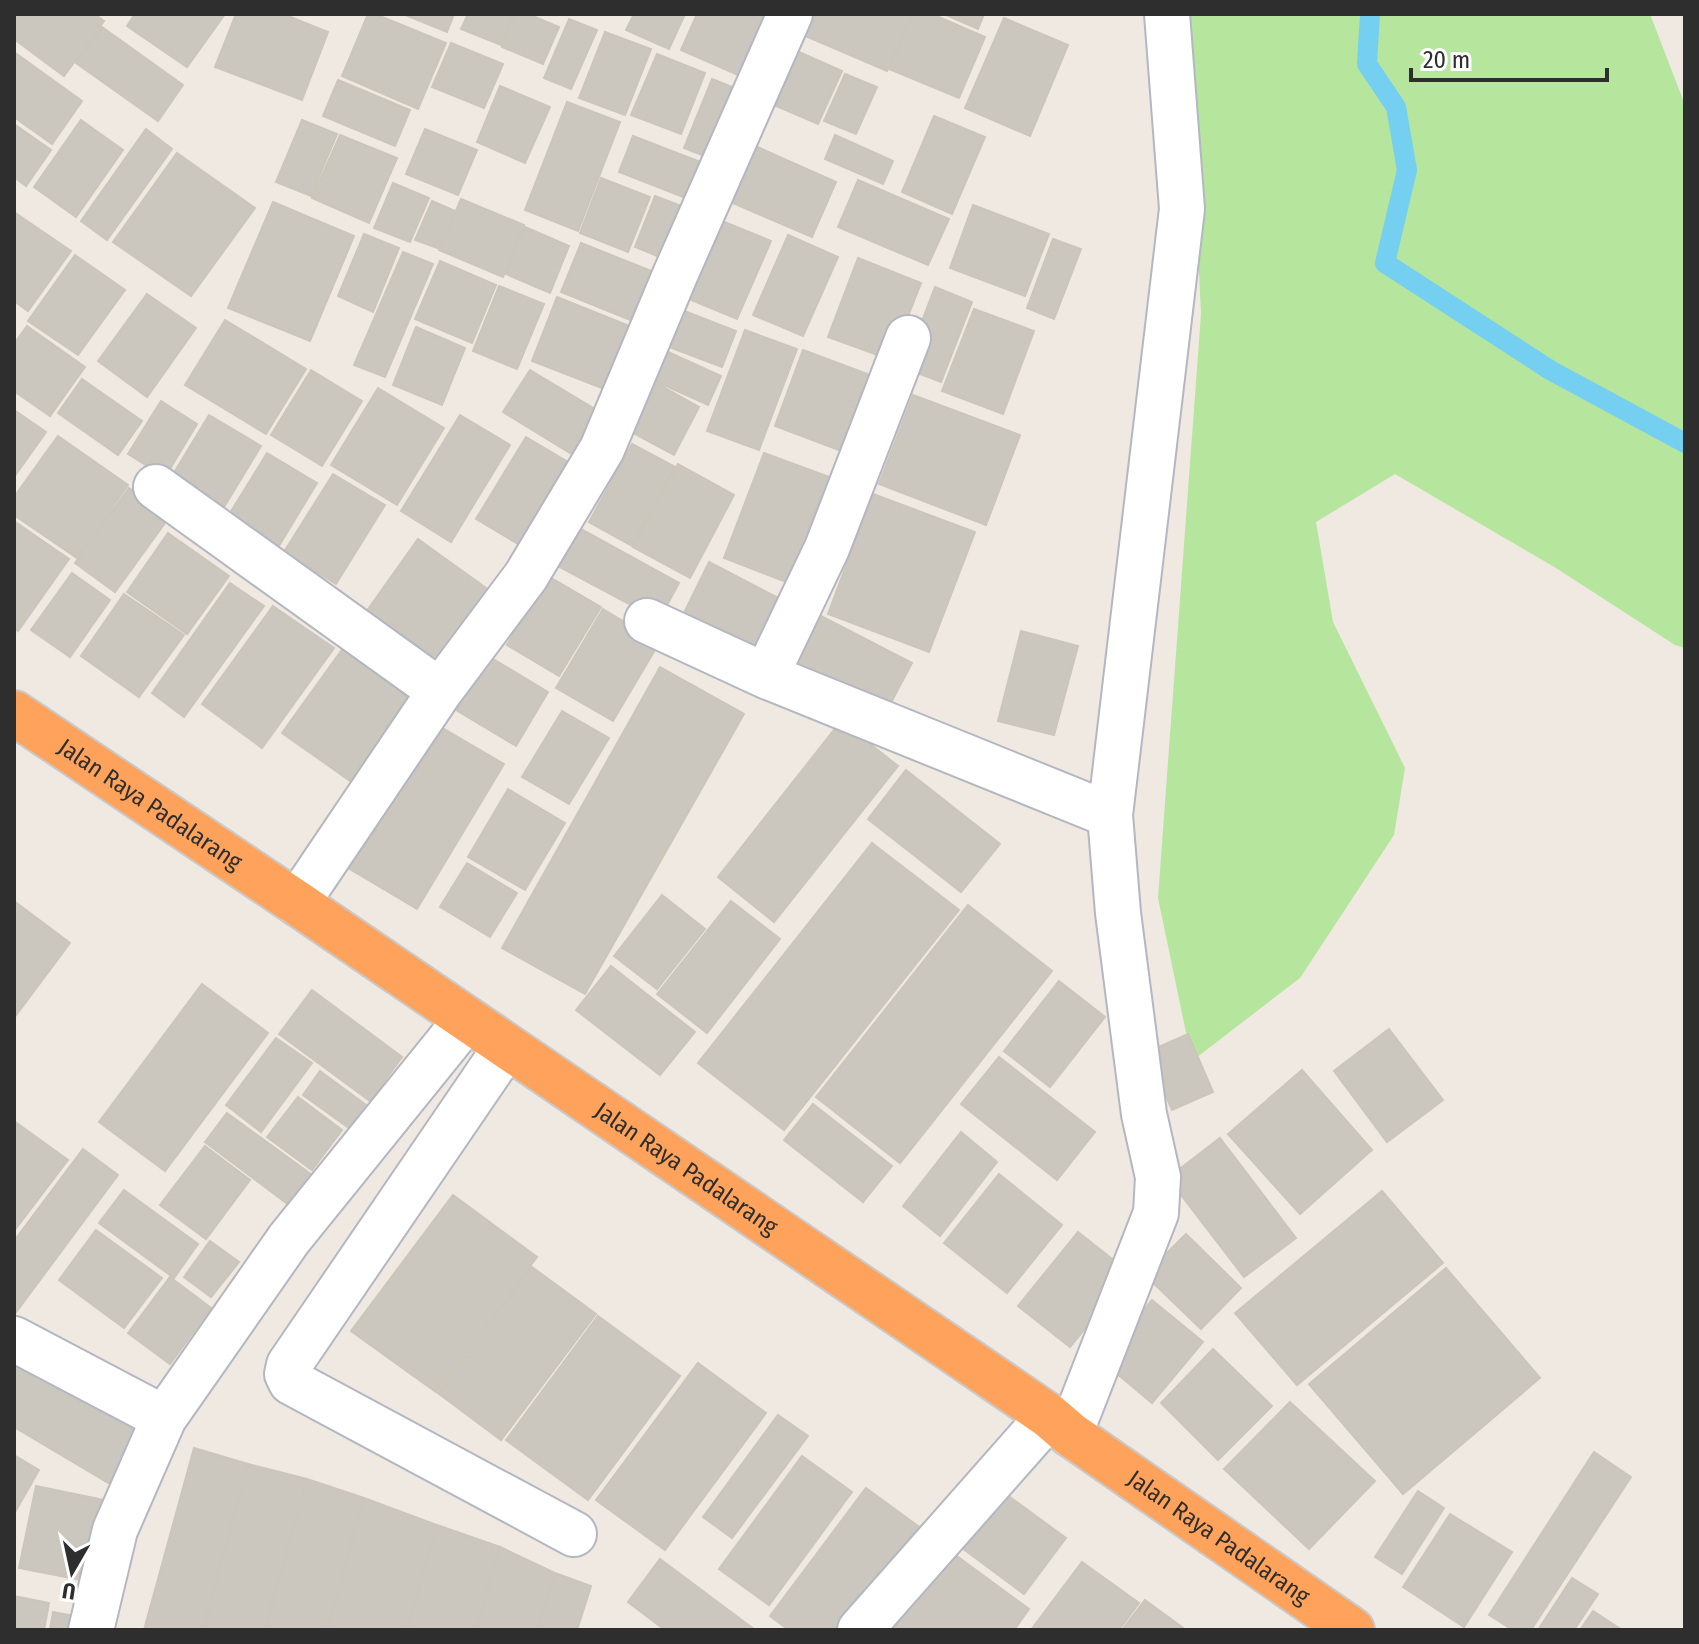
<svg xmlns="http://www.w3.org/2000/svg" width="1699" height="1644" viewBox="0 0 1699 1644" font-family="'Fira Sans Condensed',sans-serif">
<rect width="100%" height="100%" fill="#efe9e1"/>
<path fill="#b6e59e" d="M 1187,14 L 1650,14 L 1685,105 L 1685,648 L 1675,645 L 1556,568 L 1395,474 L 1316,522 L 1333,622 L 1405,768 L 1394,835 L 1300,978 L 1192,1061 L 1158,898 L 1201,314 Z"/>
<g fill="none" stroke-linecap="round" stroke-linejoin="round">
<path stroke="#75cff0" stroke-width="20" d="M 1370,14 L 1367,64 L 1396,107 L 1407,170 L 1385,263 L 1550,370 L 1685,443"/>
</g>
<path fill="#cbc7bf" stroke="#cbc5ba" stroke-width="2" d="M 17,14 L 94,14 L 104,21 L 64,76 L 14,39 L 14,19 Z
M 135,14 L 225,14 L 187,67 L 127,26 Z
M 236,14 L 283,14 L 328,32 L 302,100 L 215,67 Z
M 368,14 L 375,14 L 446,43 L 418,109 L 342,76 Z
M 403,14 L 454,14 L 447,32 Z
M 468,14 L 514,14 L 501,45 L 461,29 Z
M 515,14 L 528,14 L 559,27 L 543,64 L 502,47 Z
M 634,14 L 685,14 L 669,49 L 626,30 Z
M 697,14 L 784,14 L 754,82 L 681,50 Z
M 812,14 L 911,14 L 887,71 L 803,35 Z
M 913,14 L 932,14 L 985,37 L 959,98 L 889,69 Z
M 944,14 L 984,14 L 978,29 Z
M 1004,18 L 1068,45 L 1030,136 L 965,108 Z
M 569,19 L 597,30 L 571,89 L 544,78 Z
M 102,27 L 183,85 L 158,121 L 76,63 Z
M 605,32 L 651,49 L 625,115 L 579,98 Z
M 451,43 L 503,64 L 484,108 L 432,87 Z
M 790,48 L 842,71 L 818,124 L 767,102 Z
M 14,52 L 82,101 L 52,144 L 14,117 Z
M 657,54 L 705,73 L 681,134 L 631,115 Z
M 845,74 L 877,87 L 856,134 L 824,121 Z
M 712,79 L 745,92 L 717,161 L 684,148 Z
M 338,80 L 410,110 L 395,146 L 323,116 Z
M 500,86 L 550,107 L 525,163 L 477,142 Z
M 567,102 L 620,122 L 578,231 L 525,210 Z
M 934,116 L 985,137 L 952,214 L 902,192 Z
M 81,120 L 123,150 L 76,217 L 34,187 Z
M 302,120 L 337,134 L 311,196 L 276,182 Z
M 14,124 L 51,150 L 26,186 L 14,177 Z
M 146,129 L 172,149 L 107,240 L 81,221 Z
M 425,129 L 477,150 L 458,195 L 406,174 Z
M 340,135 L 397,158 L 369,223 L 312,198 Z
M 835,135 L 893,161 L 883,184 L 825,159 Z
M 633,136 L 711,166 L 696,202 L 619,172 Z
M 753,145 L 836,182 L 812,237 L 728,201 Z
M 177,153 L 255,208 L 191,296 L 113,242 Z
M 601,178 L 650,197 L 628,252 L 580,233 Z
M 858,180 L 949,219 L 928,265 L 838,227 Z
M 393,183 L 429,198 L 410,242 L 374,228 Z
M 655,196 L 692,210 L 672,262 L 635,247 Z
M 461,199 L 524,225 L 503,277 L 439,250 Z
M 432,201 L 455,211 L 440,249 L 415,240 Z
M 273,202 L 354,236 L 310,341 L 228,308 Z
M 973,205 L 1049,234 L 1025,296 L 950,268 Z
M 14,212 L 71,251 L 28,311 L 14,301 Z
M 717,219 L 771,241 L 737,319 L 684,297 Z
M 525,227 L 569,246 L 550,293 L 506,274 Z
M 364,234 L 399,248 L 373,312 L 338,296 Z
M 788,235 L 838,257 L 803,336 L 753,315 Z
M 1053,239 L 1081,249 L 1054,319 L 1027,308 Z
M 581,243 L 659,274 L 640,324 L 561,292 Z
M 403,252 L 433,264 L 385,377 L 354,365 Z
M 75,255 L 125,290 L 78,355 L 28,321 Z
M 858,258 L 921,283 L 891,360 L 828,337 Z
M 440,261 L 496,285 L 472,343 L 415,319 Z
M 499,286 L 544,304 L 517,369 L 473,351 Z
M 935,287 L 972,302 L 941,382 L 904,368 Z
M 147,294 L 196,328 L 147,397 L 98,361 Z
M 557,297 L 637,329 L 612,392 L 532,361 Z
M 674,307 L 736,331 L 722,367 L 661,344 Z
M 974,309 L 1034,331 L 1003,414 L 942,391 Z
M 225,320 L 306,369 L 266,434 L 185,385 Z
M 27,326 L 85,367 L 50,416 L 14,391 L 14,344 Z
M 416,327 L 465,348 L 442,405 L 393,385 Z
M 745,330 L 797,349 L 759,450 L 707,431 Z
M 657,347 L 721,376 L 708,405 L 644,376 Z
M 803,350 L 881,379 L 852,455 L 775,426 Z
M 311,370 L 362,401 L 322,466 L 271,435 Z
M 530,370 L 605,415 L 578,458 L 503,412 Z
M 82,379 L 142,421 L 118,455 L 58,413 Z
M 652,381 L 699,407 L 674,455 L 626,429 Z
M 378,388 L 444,428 L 397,505 L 331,465 Z
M 913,395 L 1020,435 L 986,525 L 879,484 Z
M 161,401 L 197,424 L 165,477 L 128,454 Z
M 14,410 L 46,432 L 14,477 Z
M 209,415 L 261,446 L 221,512 L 169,481 Z
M 460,415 L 510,445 L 451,542 L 401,511 Z
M 58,436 L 128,485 L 77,558 L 14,515 L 14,497 Z
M 526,437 L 580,469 L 530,551 L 476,519 Z
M 632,444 L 675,467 L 632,546 L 589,522 Z
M 267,453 L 317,483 L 277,549 L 227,518 Z
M 764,453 L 843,482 L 802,588 L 724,558 Z
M 678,464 L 734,495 L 690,578 L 633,547 Z
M 333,474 L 385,505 L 336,584 L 284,552 Z
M 129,488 L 170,516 L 115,592 L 75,563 Z
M 873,494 L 975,532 L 929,652 L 828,614 Z
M 14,521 L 69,559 L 18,631 L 14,628 Z
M 579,528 L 679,583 L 659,620 L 558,566 Z
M 168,533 L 229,576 L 187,634 L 127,592 Z
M 418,539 L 493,593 L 434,675 L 359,622 Z
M 709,562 L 788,603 L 757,665 L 678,625 Z
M 72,573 L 110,600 L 70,657 L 31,630 Z
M 548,576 L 601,607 L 559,676 L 507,645 Z
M 230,583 L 264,606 L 184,717 L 152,693 Z
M 124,594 L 184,635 L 139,697 L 81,656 Z
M 273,606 L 334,648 L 262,748 L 202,704 Z
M 603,609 L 659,643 L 613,721 L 556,688 Z
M 817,614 L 912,663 L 884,716 L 790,667 Z
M 1021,631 L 1078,646 L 1054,735 L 998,721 Z
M 344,647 L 424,704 L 363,790 L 282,733 Z
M 488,656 L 548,692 L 516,746 L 456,710 Z
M 660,667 L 744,714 L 585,994 L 502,948 Z
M 562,711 L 609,738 L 569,804 L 522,777 Z
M 841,721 L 898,766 L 774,922 L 718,877 Z
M 434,723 L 504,764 L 417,909 L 348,868 Z
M 906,770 L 1000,844 L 961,892 L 868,819 Z
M 508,789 L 565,823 L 525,890 L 468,857 Z
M 872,843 L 959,910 L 784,1130 L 698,1063 Z
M 467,863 L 517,893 L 490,937 L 440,907 Z
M 662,895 L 705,929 L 657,989 L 614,956 Z
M 14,901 L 70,943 L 14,1018 Z
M 731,901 L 780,939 L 707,1033 L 657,994 Z
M 968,905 L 1052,971 L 900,1163 L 816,1097 Z
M 611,966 L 695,1032 L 660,1075 L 576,1010 Z
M 1059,981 L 1105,1017 L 1050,1087 L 1004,1051 Z
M 202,984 L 268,1033 L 165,1171 L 99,1122 Z
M 312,990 L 402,1057 L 370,1101 L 279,1034 Z
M 1389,1029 L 1443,1100 L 1387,1142 L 1334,1071 Z
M 1188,1034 L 1213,1092 L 1172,1110 L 1147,1052 Z
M 276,1038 L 312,1063 L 261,1132 L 226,1105 Z
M 999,1057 L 1095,1132 L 1057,1180 L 961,1104 Z
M 1302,1070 L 1372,1150 L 1300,1214 L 1228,1134 Z
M 320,1071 L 366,1105 L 349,1128 L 303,1095 Z
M 298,1097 L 342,1130 L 312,1170 L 267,1137 Z
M 813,1104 L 892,1166 L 863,1202 L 784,1140 Z
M 227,1113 L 312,1175 L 289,1205 L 205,1142 Z
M 14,1121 L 68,1160 L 14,1231 Z
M 961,1132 L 997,1162 L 940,1236 L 903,1206 Z
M 1220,1138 L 1296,1238 L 1244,1277 L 1168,1178 Z
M 205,1146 L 250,1180 L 206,1239 L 160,1205 Z
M 83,1149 L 118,1175 L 14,1315 L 14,1241 Z
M 999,1174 L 1062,1225 L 1007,1293 L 944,1243 Z
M 124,1190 L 198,1244 L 174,1278 L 99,1223 Z
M 1382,1191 L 1443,1263 L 1297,1385 L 1235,1313 Z
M 453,1195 L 537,1257 L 436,1392 L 351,1331 Z
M 96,1230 L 162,1278 L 124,1328 L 59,1280 Z
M 1078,1232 L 1130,1273 L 1070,1347 L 1018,1306 Z
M 1186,1234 L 1241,1288 L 1201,1329 L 1145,1275 Z
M 210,1241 L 239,1262 L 211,1297 L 184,1277 Z
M 532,1267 L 596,1314 L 501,1440 L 438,1393 Z
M 1446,1268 L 1540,1378 L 1403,1494 L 1309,1384 Z
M 170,1277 L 211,1308 L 170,1364 L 128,1333 Z
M 1152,1300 L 1203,1342 L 1152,1403 L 1102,1361 Z
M 598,1316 L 680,1376 L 588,1500 L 506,1440 Z
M 1213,1349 L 1272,1406 L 1218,1460 L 1161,1403 Z
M 14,1352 L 148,1432 L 115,1487 L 14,1427 Z
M 698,1363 L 766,1413 L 665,1550 L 596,1500 Z
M 1290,1402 L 1375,1481 L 1309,1549 L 1224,1469 Z
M 778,1415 L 808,1436 L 732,1538 L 703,1517 Z
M 194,1448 L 248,1464 L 203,1630 L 144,1630 Z
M 1594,1452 L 1631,1477 L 1531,1630 L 1513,1630 L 1489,1615 Z
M 14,1455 L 39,1470 L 14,1514 Z
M 802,1456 L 852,1492 L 769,1605 L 719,1569 Z
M 248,1464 L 307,1479 L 265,1630 L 203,1630 Z
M 307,1479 L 364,1498 L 327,1630 L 265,1630 Z
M 36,1486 L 104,1500 L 87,1581 L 19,1568 Z
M 866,1488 L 922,1529 L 847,1630 L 789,1630 L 770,1616 Z
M 999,1489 L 1066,1538 L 1024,1594 L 958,1545 Z
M 1418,1491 L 1444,1508 L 1402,1574 L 1375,1557 Z
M 364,1498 L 437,1525 L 407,1630 L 327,1630 Z
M 1450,1514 L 1512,1552 L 1464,1627 L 1403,1587 Z
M 437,1525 L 500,1547 L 476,1630 L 407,1630 Z
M 500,1547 L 555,1573 L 537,1630 L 476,1630 Z
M 950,1551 L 1029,1609 L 1014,1630 L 891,1630 Z
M 660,1559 L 755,1630 L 665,1630 L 628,1602 Z
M 1082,1562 L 1139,1603 L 1119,1630 L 1031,1630 Z
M 555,1573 L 591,1586 L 577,1630 L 537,1630 Z
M 1572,1578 L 1598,1594 L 1574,1630 L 1538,1630 Z
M 14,1596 L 49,1603 L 44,1630 L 14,1630 Z
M 1145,1600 L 1186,1630 L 1122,1630 Z
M 1593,1611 L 1622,1630 L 1580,1630 Z
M 53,1612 L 86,1618 L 84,1630 L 50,1630 Z"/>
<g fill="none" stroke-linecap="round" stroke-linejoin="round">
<defs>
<path id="minor" d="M 156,487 L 440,691
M 647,621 L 766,676 L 1110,815
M 766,676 L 827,548 L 908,338
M 297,903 L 440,691 L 526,576 L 602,449 L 675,275 L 790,14
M 506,1047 L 289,1365 L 287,1374 L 291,1382 L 574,1534
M 14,1339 L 164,1418
M 1070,1434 L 1156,1213 L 1158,1177 L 1144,1114 L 1118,913 L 1110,815 L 1182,209 L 1167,14
M 91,1630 L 115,1530 L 164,1418 L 289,1239 L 466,1020
M 860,1630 L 1049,1416"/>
<g id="highway">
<path id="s1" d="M 14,713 L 297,903 L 1049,1416 L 1070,1434 L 1352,1630"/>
</g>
</defs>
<use href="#minor" stroke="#b4b7c1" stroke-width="48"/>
<use href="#highway" stroke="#c9c9c9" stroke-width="48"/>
<use href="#minor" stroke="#fff" stroke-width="44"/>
<use href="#highway" stroke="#ffa35c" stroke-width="44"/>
</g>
<g text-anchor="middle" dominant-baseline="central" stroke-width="7" stroke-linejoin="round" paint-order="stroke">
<g font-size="24" fill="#2e2e2e" stroke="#fff">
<text stroke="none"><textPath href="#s1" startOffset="164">Jalan Raya Padalarang</textPath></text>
<text stroke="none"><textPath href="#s1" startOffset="812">Jalan Raya Padalarang</textPath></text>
<text stroke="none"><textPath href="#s1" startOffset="1460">Jalan Raya Padalarang</textPath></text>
</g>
</g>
<rect width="1699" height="1644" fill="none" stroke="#2e2e2e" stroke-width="32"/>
<g transform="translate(72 1572) rotate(189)" stroke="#ffffff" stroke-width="6" paint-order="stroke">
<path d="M0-6L14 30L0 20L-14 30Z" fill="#2e2e2e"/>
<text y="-12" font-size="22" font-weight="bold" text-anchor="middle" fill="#2e2e2e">U</text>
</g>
<path d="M1411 68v12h196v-12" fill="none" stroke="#2e2e2e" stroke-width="4"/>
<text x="1423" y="68" font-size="24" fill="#2e2e2e" stroke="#ffffff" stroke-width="6" paint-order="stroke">20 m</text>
</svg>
